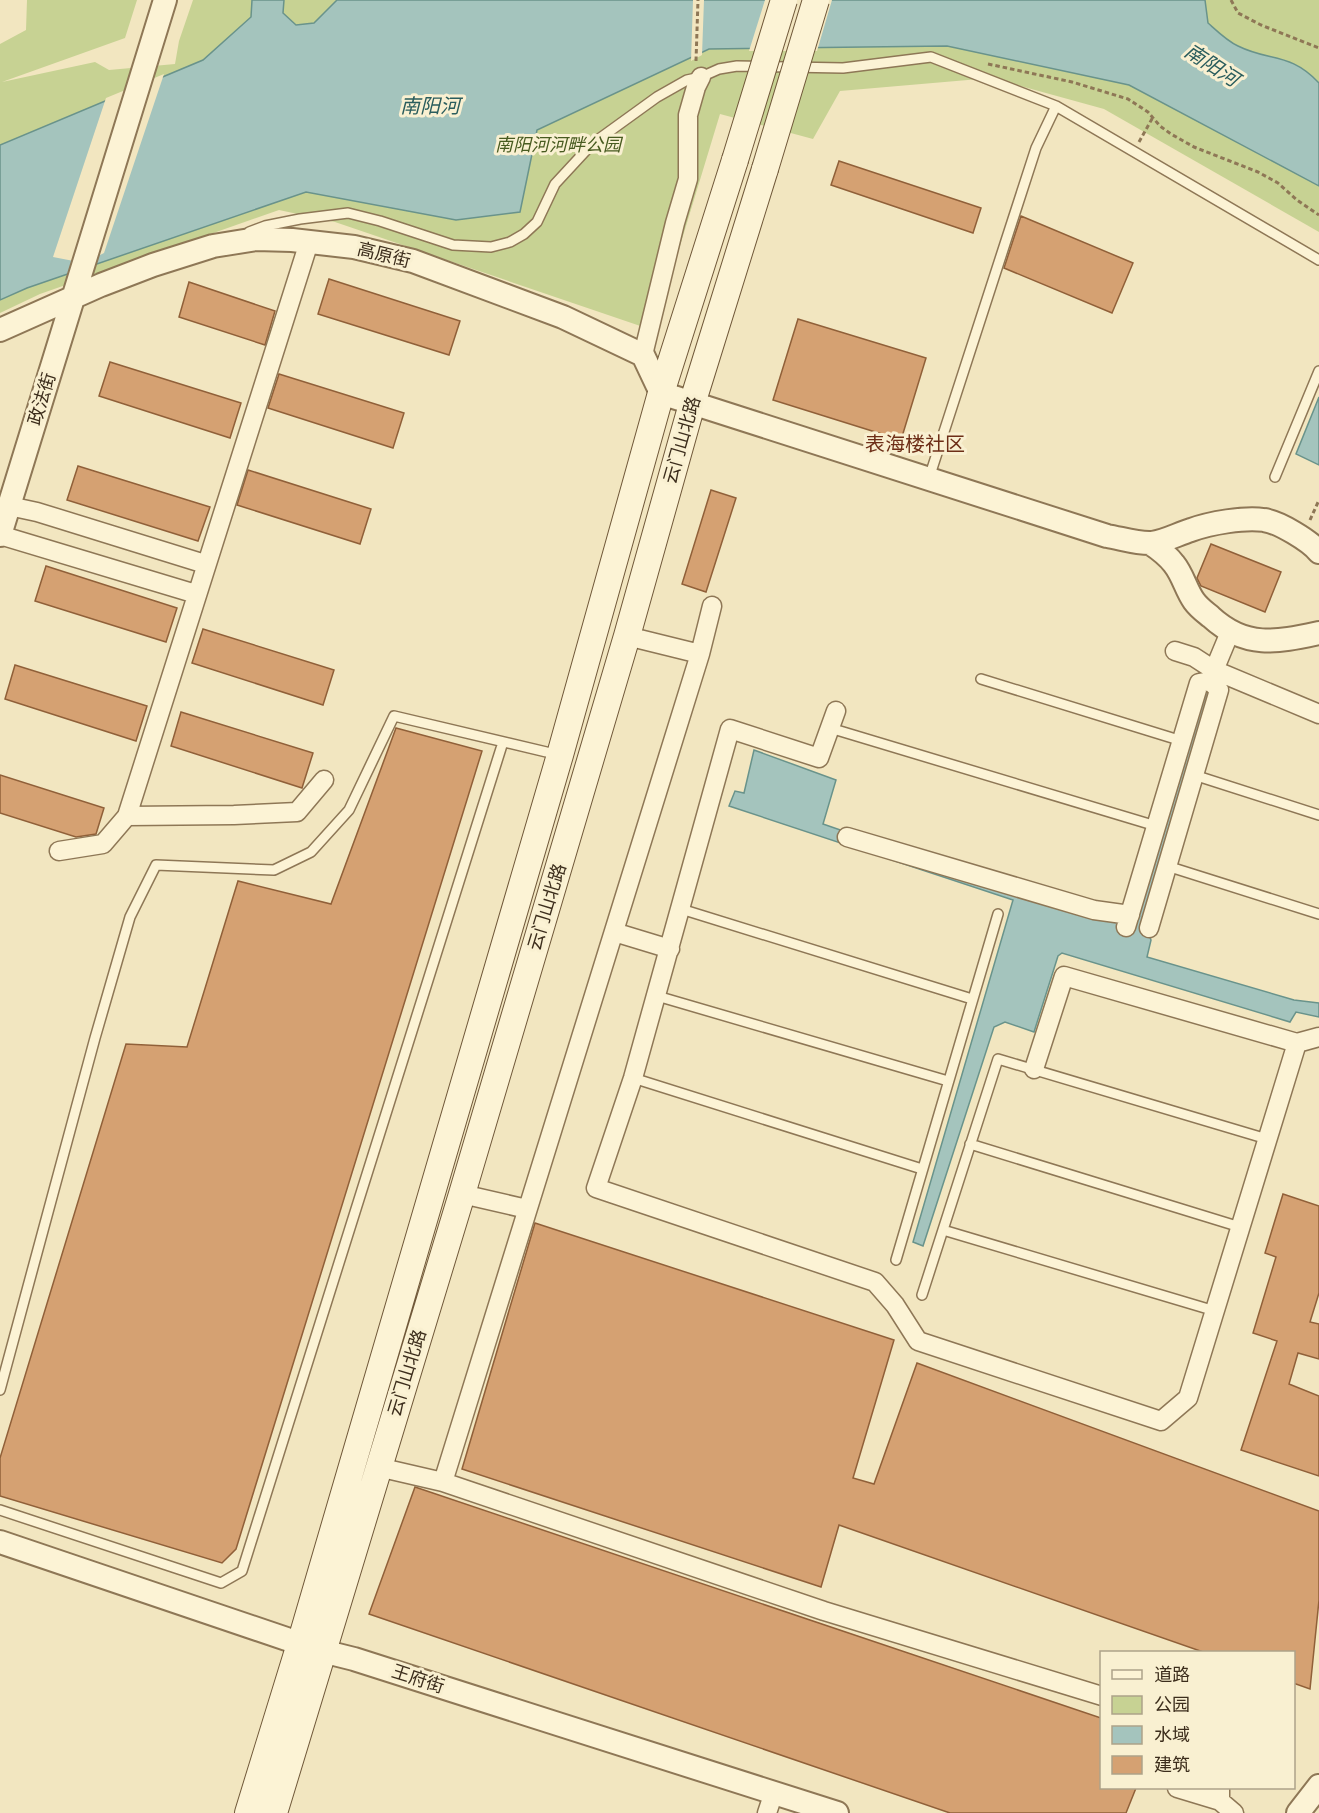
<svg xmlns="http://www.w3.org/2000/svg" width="1319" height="1813" viewBox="0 0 1319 1813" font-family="'Crimson Pro','Noto Sans SC',serif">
<rect width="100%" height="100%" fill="#f2e6c0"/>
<path fill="#c7d293" d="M 27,0 L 137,0 L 125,38 L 2,82 L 95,62 L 109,70 L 175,64 L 179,41 L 193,0 L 1319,0 L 1319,232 L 1104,109 L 991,78 L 840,91 L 813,139 L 720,114 L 659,315 L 658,332 L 335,222 L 279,210 L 40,294 L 0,313 L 0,44 L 26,30 Z"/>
<path fill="#a4c4bd" stroke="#69938b" stroke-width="1.5" d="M 252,0 L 284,0 L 283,13 L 296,25 L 314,23 L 337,0 L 1205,0 L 1208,23 C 1217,31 1227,41 1238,46 C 1270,62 1290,52 1319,83 L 1319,186 L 1129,85 L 947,46 L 709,49 L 537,130 L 520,212 L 456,220 L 306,192 L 27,288 L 0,300 L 0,145 L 203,60 L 251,17 Z
M 1319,397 L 1319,465 L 1296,454 Z
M 1211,689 L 1143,919 L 1151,940 L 1147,957 L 1294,1000 L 1319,1003 L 1319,1017 L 1296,1012 L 1290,1022 L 1062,953 L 1058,956 L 1034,1032 L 1005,1022 L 994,1027 L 923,1246 L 913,1242 L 1013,900 L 729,806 L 735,791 L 744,793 L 754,750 L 836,780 L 823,824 L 1100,920 L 1134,922 L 1204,690 Z"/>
<path fill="#f2e6c0" d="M 693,0 L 704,0 L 702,55 L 691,61 Z
M 765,0 L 832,0 L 817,51 L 749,51 Z
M 164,74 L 104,253 L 84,263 L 53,257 L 106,98 Z"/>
<path fill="#d5a172" stroke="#906039" stroke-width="1.5" d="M 839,161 L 981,208 L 973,233 L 831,185 Z
M 1021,216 L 1133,263 L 1112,313 L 1004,268 Z
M 329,279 L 460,321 L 449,355 L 318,314 Z
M 189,282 L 275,311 L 265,345 L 179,317 Z
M 798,319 L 926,358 L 901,440 L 773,400 Z
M 110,362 L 241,403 L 230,438 L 99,396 Z
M 279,374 L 404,413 L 393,448 L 268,408 Z
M 78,466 L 210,507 L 198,541 L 67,500 Z
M 248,470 L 371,509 L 360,544 L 237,505 Z
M 711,490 L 736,498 L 706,592 L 682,584 Z
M 1211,544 L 1281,572 L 1265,612 L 1201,586 L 1197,578 Z
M 46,566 L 177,608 L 166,642 L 35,601 Z
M 203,629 L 334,670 L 323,705 L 192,663 Z
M 15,665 L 147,706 L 136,741 L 5,699 Z
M 181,712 L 313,753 L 302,788 L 171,746 Z
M 396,728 L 482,751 L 236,1549 L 222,1563 L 0,1496 L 0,1458 L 126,1044 L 187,1047 L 238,881 L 331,904 Z
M 0,775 L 104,808 L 96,834 L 76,837 L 0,813 Z
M 1283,1194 L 1319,1206 L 1319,1293 L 1310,1322 L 1319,1324 L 1319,1359 L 1298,1353 L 1289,1384 L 1319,1396 L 1319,1476 L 1241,1450 L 1277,1341 L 1253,1333 L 1276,1257 L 1265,1253 Z
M 535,1223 L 894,1340 L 853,1478 L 874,1484 L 917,1363 L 1319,1511 L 1319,1600 L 1310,1689 L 1293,1683 L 1293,1653 L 1206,1653 L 839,1525 L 821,1587 L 462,1469 Z
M 415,1487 L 1101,1718 L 1101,1788 L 1136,1788 L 1126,1813 L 950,1813 L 369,1614 Z"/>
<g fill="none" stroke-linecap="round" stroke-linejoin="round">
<defs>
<path id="service" d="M 249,232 L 265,226 L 300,219 L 348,213 L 380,221 L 453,245 L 491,247 L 510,242 L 524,234 L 537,222 L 555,184 L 592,144 L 657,97 L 687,80 L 701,77 L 719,69 L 737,66 L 843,68 L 931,57 L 1056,106 L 1319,260
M 1275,477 L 1319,371
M 929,478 L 1036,148 L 1056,106
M 981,679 L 1182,741
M 830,728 L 1156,826
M 1194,775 L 1319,815
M 1167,866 L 1319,914
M 681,909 L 972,999
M 657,996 L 948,1081
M 633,1078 L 922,1169
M 970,1144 L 1240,1227
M 943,1230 L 1215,1311
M 896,1260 L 998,914
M 922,1295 L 998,1059 L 1267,1139
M 0,1390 L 95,1038 L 130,917 L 156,865 L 274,870 L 311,852 L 349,810 L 394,716 L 559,755
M 0,1510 L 221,1583 L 242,1571 L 503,742"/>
<path id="minor" d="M 643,355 L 675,223 L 688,179 L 688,115 L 696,87 L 701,77
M 0,507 L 9,506 L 37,512 L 205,564
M 0,535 L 196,594
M 627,636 L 700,654
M 1175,651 L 1194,657 L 1214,670 L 1319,714
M 1210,680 L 1230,632
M 836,711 L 819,758 L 730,729 L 633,1078 L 596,1188 L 875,1282 L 895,1305 L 918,1341 L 1161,1421 L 1188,1398 L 1297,1043
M 127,816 L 309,242
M 847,837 L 1094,910 L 1130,915
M 59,851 L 103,844 L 127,816 L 234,815 L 297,812 L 324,780
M 1126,927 L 1199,683 L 1210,681 L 1219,690 L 1149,928
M 614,932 L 670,949
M 1034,1069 L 1064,976 L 1297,1043 L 1319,1037
M 462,1194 L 527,1209
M 378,1467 L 443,1482 L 824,1611 L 1102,1696
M 443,1482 L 700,654 L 712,606
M 1177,1788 L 1220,1801
M 1220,1789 L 1220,1801 L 1234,1813
M 767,1813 L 774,1792"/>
<path id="tertiary" d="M 0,330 L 101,285 L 153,265 L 213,246 L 256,239 L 292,240 L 354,247 L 413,261 L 563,317 L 643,355 L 661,393 L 1107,536 C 1120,538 1138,544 1152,543 C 1166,541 1178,534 1191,530 C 1210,523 1245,517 1264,520 C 1279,522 1310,541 1319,552
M 0,535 L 165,0
M 1150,543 C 1159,549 1168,556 1174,564 C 1183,575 1186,590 1194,601 C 1199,608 1205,612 1211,617 C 1246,649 1277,642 1319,633
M 0,1542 L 322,1651 L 354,1659 L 837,1813
M 1298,1813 L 1319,1786"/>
<path id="secondary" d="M 248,1813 L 300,1644 L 560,755 L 661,393 L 735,160
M 274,1813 L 462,1194 L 627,636 L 692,404 L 765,169"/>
</defs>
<use href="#service" stroke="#8e7756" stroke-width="12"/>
<use href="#minor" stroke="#8e7756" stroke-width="21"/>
<use href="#tertiary" stroke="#8e7756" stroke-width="26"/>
<use href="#secondary" stroke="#705839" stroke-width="28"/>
<path stroke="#8e7756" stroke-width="3" stroke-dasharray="4.5 3" stroke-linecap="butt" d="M 1231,0 L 1238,13 L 1261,25 L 1319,48
M 696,61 L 698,0
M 988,64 L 1072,82 L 1128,99 L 1148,112 L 1160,126 L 1171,134 L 1194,147 L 1258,172 L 1278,183 L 1297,200 L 1319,215
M 1139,142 L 1153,117
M 1310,520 L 1319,500"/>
<use href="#service" stroke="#fcf3d5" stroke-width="9"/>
<use href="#minor" stroke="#fcf3d5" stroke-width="18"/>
<use href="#tertiary" stroke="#fcf3d5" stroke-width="22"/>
<use href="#secondary" stroke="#fcf3d5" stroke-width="26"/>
<defs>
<path id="secondary-bridge" d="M 735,160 L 784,0
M 765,169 L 816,0"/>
</defs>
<use href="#secondary-bridge" stroke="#705839" stroke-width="28" stroke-linecap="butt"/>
<use href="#secondary-bridge" stroke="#fcf3d5" stroke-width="26"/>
</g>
<g text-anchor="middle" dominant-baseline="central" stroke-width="6" stroke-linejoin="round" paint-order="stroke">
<g font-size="18" font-style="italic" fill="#485b20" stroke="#f9f0d1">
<text x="558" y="145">南阳河河畔公园</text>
</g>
<g font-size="18" fill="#3c2d1c" stroke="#f9f0d1">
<text transform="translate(384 255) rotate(14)">高原街</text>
<text transform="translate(42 399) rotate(-73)">政法街</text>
<text transform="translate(682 440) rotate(-74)">云门山北路</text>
<text transform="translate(547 907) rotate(-73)">云门山北路</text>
<text transform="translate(407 1373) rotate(-73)">云门山北路</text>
<text transform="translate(418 1679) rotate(18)">王府街</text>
</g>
<g font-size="20" font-style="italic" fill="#2a5d5d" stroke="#f9f0d1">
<text transform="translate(1212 65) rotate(33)">南阳河</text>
<text x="430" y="106">南阳河</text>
</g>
<g font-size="20" fill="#6d2e17" stroke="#f9f0d1">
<text x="915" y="444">表海楼社区</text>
</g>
</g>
<rect x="1100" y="1651" width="195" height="138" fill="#f9f0d1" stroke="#ada289" stroke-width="1.5"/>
<rect x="1112" y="1670" width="30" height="9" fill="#fcf3d5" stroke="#ada289" stroke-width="1.5"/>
<text x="1154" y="1681" font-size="18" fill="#3c2d1c">道路</text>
<rect x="1112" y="1696" width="30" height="18" fill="#c7d293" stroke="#ada289" stroke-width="1.5"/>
<text x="1154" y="1711" font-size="18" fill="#3c2d1c">公园</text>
<rect x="1112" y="1726" width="30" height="18" fill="#a4c4bd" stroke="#ada289" stroke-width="1.5"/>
<text x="1154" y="1741" font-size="18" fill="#3c2d1c">水域</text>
<rect x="1112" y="1756" width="30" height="18" fill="#d5a172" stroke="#ada289" stroke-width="1.5"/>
<text x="1154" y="1771" font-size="18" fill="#3c2d1c">建筑</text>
</svg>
